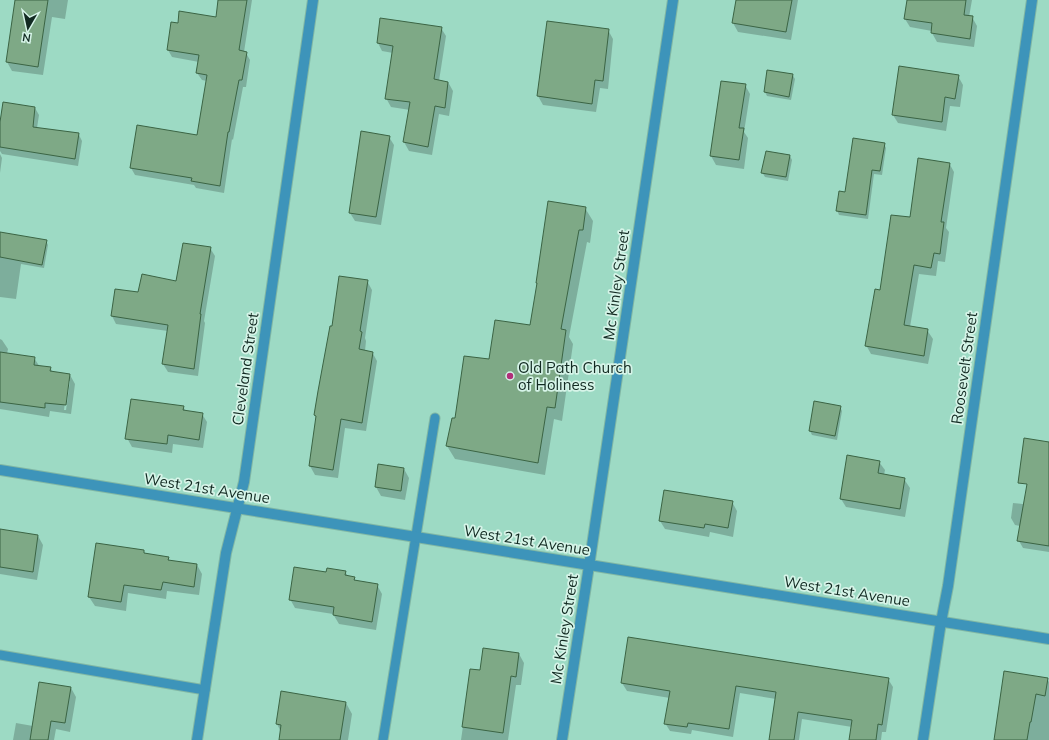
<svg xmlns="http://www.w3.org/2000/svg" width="1049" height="740" viewBox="0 0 1049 740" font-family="Mulish,sans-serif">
<rect width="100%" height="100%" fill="#9ddac4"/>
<path fill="#0003" fill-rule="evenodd" d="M 16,0 L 68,0 L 65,19 L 52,17 L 43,75 L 12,71 L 7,62 Z
M 219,0 L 252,0 L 244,52 L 246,53 L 250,60 L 246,87 L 243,87 L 233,140 L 232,139 L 224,193 L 196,188 L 194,185 L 135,175 L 131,168 L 197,137 L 207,81 L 202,80 L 197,73 L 199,62 L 172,57 L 168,50 L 178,24 L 217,18 Z
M 737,0 L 798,0 L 791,40 L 738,32 L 733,23 Z
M 908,0 L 972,0 L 969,17 L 972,17 L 977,26 L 974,47 L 937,42 L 932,33 L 932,31 L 910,27 L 905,19 Z
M 548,22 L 608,30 L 613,39 L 608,89 L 600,88 L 596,112 L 543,105 L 538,96 Z
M 441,28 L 446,36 L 439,81 L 448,82 L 453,91 L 449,116 L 439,114 L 432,155 L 409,151 L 404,142 L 410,110 L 391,107 L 386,98 L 393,53 L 382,51 L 378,43 Z
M 768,71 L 792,74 L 795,79 L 791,100 L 767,96 L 765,92 Z
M 958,76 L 963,85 L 960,107 L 950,106 L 946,131 L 898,123 L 893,115 Z
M 745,85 L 750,94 L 744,132 L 748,138 L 744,169 L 716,165 L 711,156 Z
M 35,108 L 39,115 L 37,128 L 78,133 L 82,141 L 78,166 L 2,154 L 0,151 L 0,129 Z
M 389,137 L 394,145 L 381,225 L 355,221 L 350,213 Z
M 884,144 L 886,148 L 882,175 L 874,174 L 868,219 L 839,215 L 837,210 L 846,193 Z
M 0,154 L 2,158 L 0,173 Z
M 790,156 L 792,160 L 788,181 L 765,177 L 762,172 Z
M 949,163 L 954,172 L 946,228 L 949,232 L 945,262 L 938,261 L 936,276 L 919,274 L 910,327 L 927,330 L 933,339 L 928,364 L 871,354 L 866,345 L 881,291 L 910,218 Z
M 585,208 L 593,221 L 590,243 L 587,242 L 569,337 L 573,344 L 562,421 L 554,419 L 545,475 L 455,459 L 447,446 L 453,419 L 456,420 L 490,360 L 531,326 Z
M 46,241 L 48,245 L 44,268 L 21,264 L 16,299 L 0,297 L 0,253 Z
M 210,248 L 215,256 L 204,321 L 205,323 L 198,376 L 168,372 L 163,364 L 168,331 L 116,324 L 112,316 L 116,290 L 139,294 L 177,282 Z
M 367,281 L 372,290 L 365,338 L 366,341 L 365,351 L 372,352 L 377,361 L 366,431 L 345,428 L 338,478 L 315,475 L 310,466 L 317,418 L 315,415 L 333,328 Z
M 0,339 L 2,340 L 8,349 L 7,354 L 34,358 L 40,367 L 50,368 L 53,372 L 70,375 L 75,384 L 71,414 L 50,411 L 49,417 L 0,409 ZM 68,381 L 70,381 L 66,410 L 64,410 Z
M 183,407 L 186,411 L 202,414 L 207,422 L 203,448 L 173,444 L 172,453 L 132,447 L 127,438 Z
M 840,407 L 842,411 L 837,440 L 812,435 L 810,431 Z
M 879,462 L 885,470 L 884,475 L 904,479 L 910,488 L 905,517 L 846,507 L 841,499 Z
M 404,469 L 409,478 L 405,500 L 381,496 L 376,487 Z
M 732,502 L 737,511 L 733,537 L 710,532 L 709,537 L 665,529 L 660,521 Z
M 1013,503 L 1049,507 L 1049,552 L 1023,548 L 1019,541 L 1021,526 L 1015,525 L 1011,518 Z
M 0,530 L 38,536 L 43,545 L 37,580 L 0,574 Z
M 143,551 L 145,554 L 168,558 L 170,561 L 197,565 L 202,574 L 199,595 L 167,591 L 166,599 L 128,593 L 126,611 L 95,606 L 89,597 Z
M 345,572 L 348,576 L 354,577 L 356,582 L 377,585 L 382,594 L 376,630 L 339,624 L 333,614 L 295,608 L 290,599 L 327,573 Z
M 519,654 L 524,663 L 521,685 L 516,685 L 508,740 L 461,740 L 471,670 L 481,672 Z
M 888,679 L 893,687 L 886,732 L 882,732 L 881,740 L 850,740 L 852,727 L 802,719 L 799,740 L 770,740 L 776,699 L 740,693 L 733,737 L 692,730 L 691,734 L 670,731 L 665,723 L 670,698 L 627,691 L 622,683 Z
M 1047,679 L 1049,682 L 1049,740 L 995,740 Z
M 71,688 L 76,697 L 70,732 L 56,729 L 54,740 L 13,740 L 16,723 L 33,726 Z
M 346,703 L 352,714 L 348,740 L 280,740 L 281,732 L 277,724 Z"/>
<path fill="#7ea986" stroke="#3b6444" d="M 15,0 L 48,0 L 38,67 L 6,62 Z
M 218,0 L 247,0 L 239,50 L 247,52 L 242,80 L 239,80 L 229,132 L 228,132 L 220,186 L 191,181 L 192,178 L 130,168 L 137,125 L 197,135 L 207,75 L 196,73 L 199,55 L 167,50 L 171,22 L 178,23 L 179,11 L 216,17 Z
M 736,0 L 792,0 L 786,32 L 732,23 Z
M 907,0 L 966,0 L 964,15 L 973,16 L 970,39 L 931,33 L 932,23 L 904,19 Z
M 380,18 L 442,27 L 434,79 L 448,82 L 445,108 L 435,106 L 428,147 L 403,142 L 410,102 L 385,99 L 393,46 L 377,43 Z
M 547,21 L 609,29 L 603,81 L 595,80 L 592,104 L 537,96 Z
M 899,66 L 959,75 L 955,99 L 945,97 L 942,122 L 892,115 Z
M 767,70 L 793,74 L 789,97 L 764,92 Z
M 721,81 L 746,84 L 739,128 L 744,128 L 739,160 L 710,156 Z
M 3,102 L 35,107 L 33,127 L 79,133 L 75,159 L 0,147 L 0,122 Z
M 361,131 L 390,136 L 376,217 L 349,213 Z
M 853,138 L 885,143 L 880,171 L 872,170 L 866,215 L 836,211 L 839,191 L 845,192 Z
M 766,151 L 790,155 L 786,177 L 761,173 Z
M 918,158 L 950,163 L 941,222 L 944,222 L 940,254 L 934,253 L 931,268 L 914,265 L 904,325 L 928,329 L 924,356 L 865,346 L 875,289 L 880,290 L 891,215 L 910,217 Z
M 548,201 L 586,207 L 583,230 L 579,230 L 561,329 L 566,330 L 555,408 L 547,407 L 538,463 L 446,446 L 452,418 L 455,418 L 464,356 L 489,359 L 495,320 L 530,325 L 537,283 L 536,283 Z
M 0,232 L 47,240 L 42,265 L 0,257 Z
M 183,243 L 211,247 L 200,314 L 201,314 L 194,369 L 162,364 L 168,325 L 111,316 L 115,289 L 138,292 L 142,274 L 176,281 Z
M 339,276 L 368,280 L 360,331 L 362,332 L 359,349 L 373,352 L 362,423 L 341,419 L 333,470 L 309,466 L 316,416 L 314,415 L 318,391 L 330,326 L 332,326 Z
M 0,352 L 35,357 L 34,365 L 51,367 L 50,371 L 70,374 L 66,405 L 45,403 L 45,408 L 0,402 Z
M 131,399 L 184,406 L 183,410 L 203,413 L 199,440 L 168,435 L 167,444 L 125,439 Z
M 814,401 L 841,406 L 835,436 L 809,431 Z
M 1024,438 L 1049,442 L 1049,546 L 1017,541 L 1027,484 L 1018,483 Z
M 847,455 L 880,461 L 878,473 L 905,478 L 900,509 L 840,499 Z
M 378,464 L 404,468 L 401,491 L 375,487 Z
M 664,490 L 733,501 L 728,528 L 705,524 L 704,528 L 659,521 Z
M 0,529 L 38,535 L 33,572 L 0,567 Z
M 96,543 L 144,550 L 144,553 L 169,557 L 168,560 L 197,564 L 194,587 L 163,582 L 161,590 L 124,585 L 121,602 L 88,597 Z
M 294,567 L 326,572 L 327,568 L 346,571 L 345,575 L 355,577 L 354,580 L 378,584 L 372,622 L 333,615 L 334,607 L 289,600 Z
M 628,637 L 889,678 L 882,725 L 878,724 L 876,740 L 849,740 L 852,720 L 798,712 L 794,740 L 769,740 L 776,692 L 736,686 L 729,729 L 688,723 L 687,727 L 664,724 L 670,691 L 621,683 Z
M 483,648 L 519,653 L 516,677 L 511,676 L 503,733 L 462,727 L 470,669 L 480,670 Z
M 1004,671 L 1048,678 L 1045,696 L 1036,694 L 1031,722 L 1030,722 L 1027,740 L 994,740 Z
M 39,682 L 71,687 L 65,723 L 51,721 L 48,740 L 30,740 Z
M 281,691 L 346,702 L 340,740 L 279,740 L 281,725 L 276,724 Z"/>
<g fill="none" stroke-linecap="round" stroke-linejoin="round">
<defs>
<path id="service" d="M 0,655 L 205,690
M 383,740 L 435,418"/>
<path id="minor" d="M 197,740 L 226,553 L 244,482 L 313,0
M 562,740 L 589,566 L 673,0
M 923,740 L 941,622 L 948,586 L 1032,0"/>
<path id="tertiary" d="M 0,470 L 1049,639"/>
</defs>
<use href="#service" stroke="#81b7a4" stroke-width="11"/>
<use href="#minor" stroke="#81b7a4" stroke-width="12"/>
<use href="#tertiary" stroke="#81b7a4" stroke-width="12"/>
<use href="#service" stroke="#3d94ba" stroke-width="9"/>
<use href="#minor" stroke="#3d94ba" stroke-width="10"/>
<use href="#tertiary" stroke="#3d94ba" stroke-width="10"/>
</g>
<circle fill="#b12f79" stroke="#d6f4e8" stroke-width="1.5" cx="510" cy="376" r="4"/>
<g text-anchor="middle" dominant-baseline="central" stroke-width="3.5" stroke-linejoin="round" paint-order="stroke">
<g font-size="15" fill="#122a22" stroke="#d6f4e8">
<text transform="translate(616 285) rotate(-82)">Mc Kinley Street</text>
<text transform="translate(964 368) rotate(-82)">Roosevelt Street</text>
<text transform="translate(245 369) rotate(-82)">Cleveland Street</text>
<text transform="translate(207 488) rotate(9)">West 21st Avenue</text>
<text transform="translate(527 540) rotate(9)">West 21st Avenue</text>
<text transform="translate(847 591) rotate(9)">West 21st Avenue</text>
<text transform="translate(564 629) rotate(-81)">Mc Kinley Street</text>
</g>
<g font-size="15" fill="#122a22" stroke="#d6f4e8" text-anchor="start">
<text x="518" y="367">Old Path Church<tspan x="518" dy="17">of Holiness</tspan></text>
</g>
</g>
<g transform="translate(28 28) rotate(189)" stroke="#d6f4e8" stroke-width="3" paint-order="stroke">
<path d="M0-3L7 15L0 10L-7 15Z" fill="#122a22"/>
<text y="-6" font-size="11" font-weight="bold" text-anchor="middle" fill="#122a22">N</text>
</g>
</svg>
